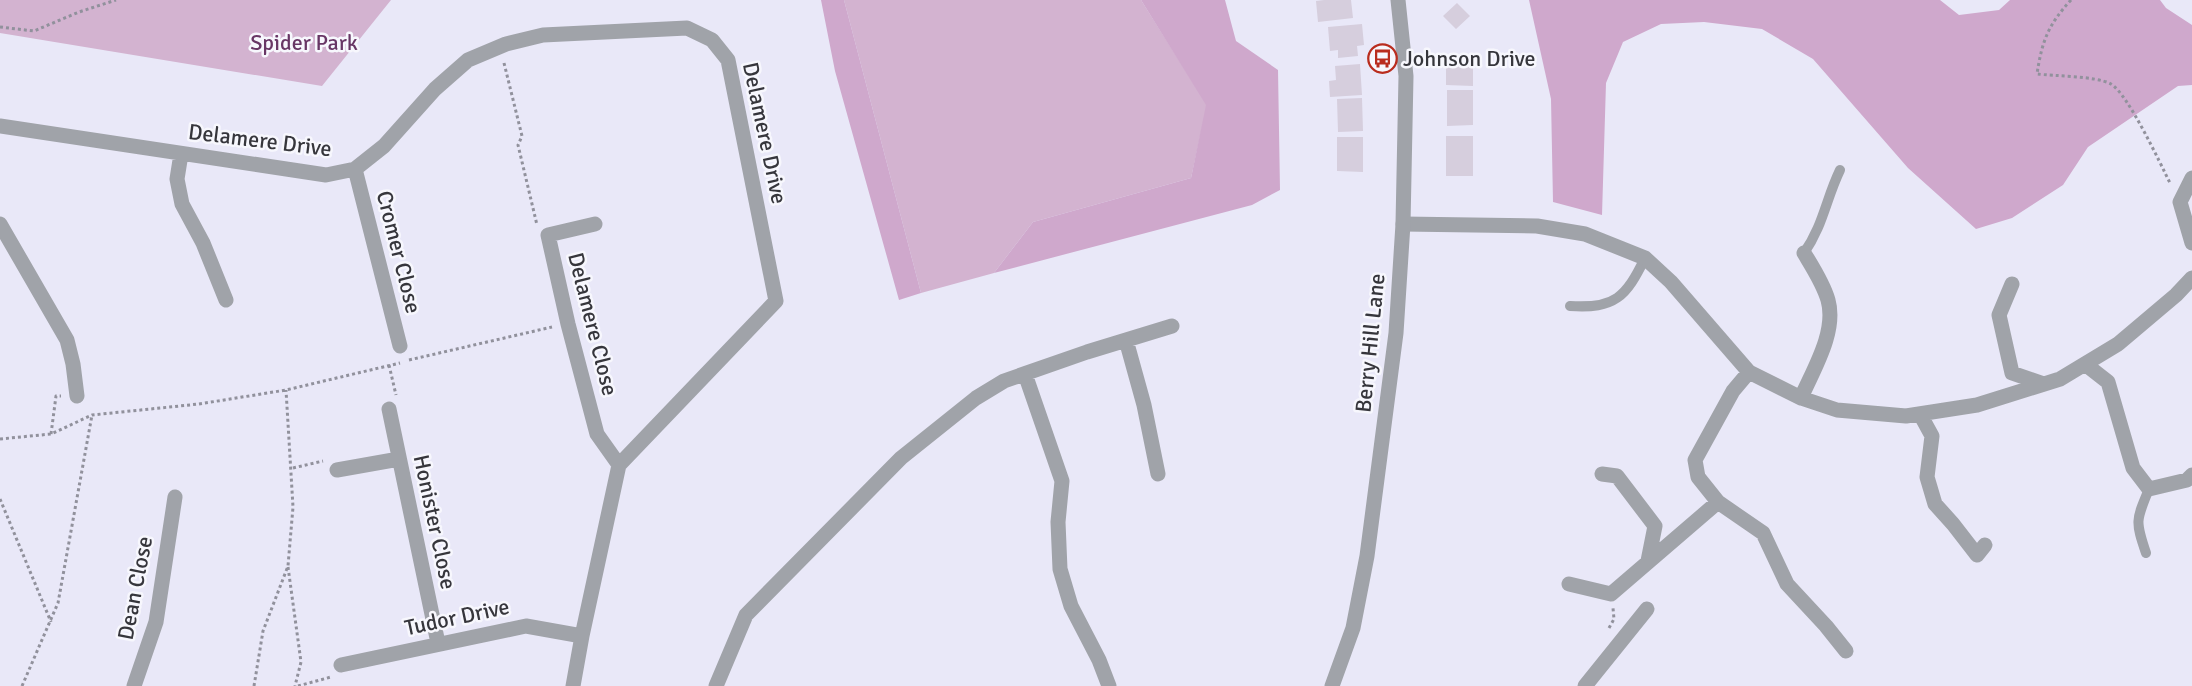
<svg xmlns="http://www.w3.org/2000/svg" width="2192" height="686" viewBox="0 0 2192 686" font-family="Signika,sans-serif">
<rect width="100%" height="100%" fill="#e9e8f8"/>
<path fill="#d3b3d0" d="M 0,0 L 391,0 L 322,86 L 0,33 Z
M 844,0 L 1141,0 L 1207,105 L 1191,178 L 1033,222 L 994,273 L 921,293 Z"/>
<path fill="#cfa8cc" d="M 821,0 L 844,0 L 921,293 L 899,300 L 835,71 Z
M 1141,0 L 1225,0 L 1236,41 L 1278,70 L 1280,190 L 1252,205 L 994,273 L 1033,222 L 1191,178 L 1206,105 Z
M 1529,0 L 1940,0 L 1959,15 L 1999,10 L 2010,0 L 2160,0 L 2166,8 L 2192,25 L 2192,85 L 2178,86 L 2088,147 L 2063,185 L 2012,218 L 1976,229 L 1908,168 L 1813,59 L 1762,29 L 1704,22 L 1661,24 L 1623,42 L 1606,83 L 1602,215 L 1553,202 L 1551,99 Z"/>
<path fill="#d6cedd" d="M 1324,0 L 1351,0 L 1353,18 L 1318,22 L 1316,1 Z
M 1457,3 L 1470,16 L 1456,29 L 1443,16 Z
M 1362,24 L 1364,45 L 1357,46 L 1358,56 L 1338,58 L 1338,50 L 1330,51 L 1328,27 Z
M 1360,64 L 1362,95 L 1330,97 L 1329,81 L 1336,80 L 1335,66 Z
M 1446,66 L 1473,67 L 1473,86 L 1446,85 Z
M 1447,90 L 1473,90 L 1473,125 L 1447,126 Z
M 1362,98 L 1363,131 L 1338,132 L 1337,99 Z
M 1446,136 L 1473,136 L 1473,176 L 1446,176 Z
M 1337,137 L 1363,137 L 1363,172 L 1337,171 Z"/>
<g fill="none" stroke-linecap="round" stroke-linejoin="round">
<path stroke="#91919c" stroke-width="3" stroke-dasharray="3 3" stroke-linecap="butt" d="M 2071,0 C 2048,25 2042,41 2037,74 C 2054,76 2097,76 2111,84 C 2128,94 2160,163 2170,183
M 0,27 L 34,31 L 79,12 L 116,0
M 504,63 L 522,136 L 518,145 L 537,225
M 409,360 L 552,327
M 389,365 L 396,395
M 51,434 L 56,396 L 61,396
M 0,439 L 51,434 L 92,415 L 199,404 L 286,390 L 400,363
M 293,468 L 323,461
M 0,499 L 51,622
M 288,567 L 301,662 L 295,686
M 1609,628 L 1614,619 L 1613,608
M 22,686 L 58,603 L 92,415
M 254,686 L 263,631 L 288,566 L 293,507 L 286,390
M 298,686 L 331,677"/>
<path stroke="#a0a3a9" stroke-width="10" d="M 1804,253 C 1823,226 1826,199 1840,170
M 1570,306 C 1615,309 1626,297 1645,258
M 2146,553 C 2135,521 2136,520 2149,489"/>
<path stroke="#a0a3a9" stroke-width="15" d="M 0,126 L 326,175 L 355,169 L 384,146 L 435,89 L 468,60 L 506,44 L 543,35 L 687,28 L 712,40 L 728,60 L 776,301 L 619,465 L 582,636 L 573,686
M 181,154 L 177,179 L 182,204 L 203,243 L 226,300
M 355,169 L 400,346
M 2192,178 L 2180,202 L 2192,243
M 0,224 L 67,340 L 73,364 L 77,396
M 595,224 L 548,235 L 568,324 L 597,434 L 619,465
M 1403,224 L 1537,226 L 1585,234 L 1645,258 L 1671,282 L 1749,372 L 1801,398 L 1837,410 L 1906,416 L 1977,405 L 2060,379 L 2118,344 L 2176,295 L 2192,278
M 2012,284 L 1999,315 L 2012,373 L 2044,384
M 1126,340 L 1144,405 L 1158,474
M 2085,364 L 2108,382 L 2133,468 L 2149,489 L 2187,480 L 2192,475
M 1025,374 L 1062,481 L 1058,522 L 1060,569 L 1071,606 L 1099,660 L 1109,686
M 1801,398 C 1813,370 1837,332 1828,300 C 1823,283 1813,268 1804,253
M 389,409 L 438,643
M 1920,414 L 1932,436 L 1927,477 L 1935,504 L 1953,524 L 1977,555 L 1985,545
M 337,470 L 399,459
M 1602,474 L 1617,476 L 1655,526 L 1648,561
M 1718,502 L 1763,533 L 1787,584 L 1826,626 L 1846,651
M 1569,584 L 1611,594 L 1718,502 L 1698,477 L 1695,460 L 1733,391 L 1749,372
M 341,665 L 526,626 L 582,636
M 134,686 L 156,622 L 175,497
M 716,686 L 746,615 L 901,458 L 976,398 L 1004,381 L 1087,352 L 1172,326
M 1585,686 L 1647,609"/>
<path stroke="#a0a3a9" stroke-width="15" d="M 1332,686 L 1353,628 L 1367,556 L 1396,333 L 1403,224 L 1406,76 L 1398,0"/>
</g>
<defs>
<symbol id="bus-ring" viewBox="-11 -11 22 22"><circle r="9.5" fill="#f7f7fd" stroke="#b92c1e" stroke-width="1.5"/><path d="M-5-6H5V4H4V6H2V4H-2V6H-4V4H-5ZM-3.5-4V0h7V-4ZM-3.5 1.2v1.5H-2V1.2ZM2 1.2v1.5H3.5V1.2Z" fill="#b92c1e"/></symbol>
</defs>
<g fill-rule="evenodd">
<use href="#bus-ring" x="1366" y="42" width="33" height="33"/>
</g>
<g text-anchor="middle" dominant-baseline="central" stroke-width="5" stroke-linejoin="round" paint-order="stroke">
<g font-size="22" fill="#683665" stroke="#f7f7fd">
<text x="304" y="42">Spider Park</text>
</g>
<g font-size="22" fill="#36363c" stroke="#f7f7fd" text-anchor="start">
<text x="1403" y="58">Johnson Drive</text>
</g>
<g font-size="22" fill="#36363c" stroke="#f7f7fd">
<text transform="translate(765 133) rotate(78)">Delamere Drive</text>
<text transform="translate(260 140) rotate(7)">Delamere Drive</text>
<text transform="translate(399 252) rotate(76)">Cromer Close</text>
<text transform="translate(593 324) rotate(76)">Delamere Close</text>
<text transform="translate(1370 343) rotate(-84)">Berry Hill Lane</text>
<text transform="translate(435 522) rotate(78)">Honister Close</text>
<text transform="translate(135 588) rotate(-79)">Dean Close</text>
<text transform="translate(457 617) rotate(-12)">Tudor Drive</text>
</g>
</g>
</svg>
